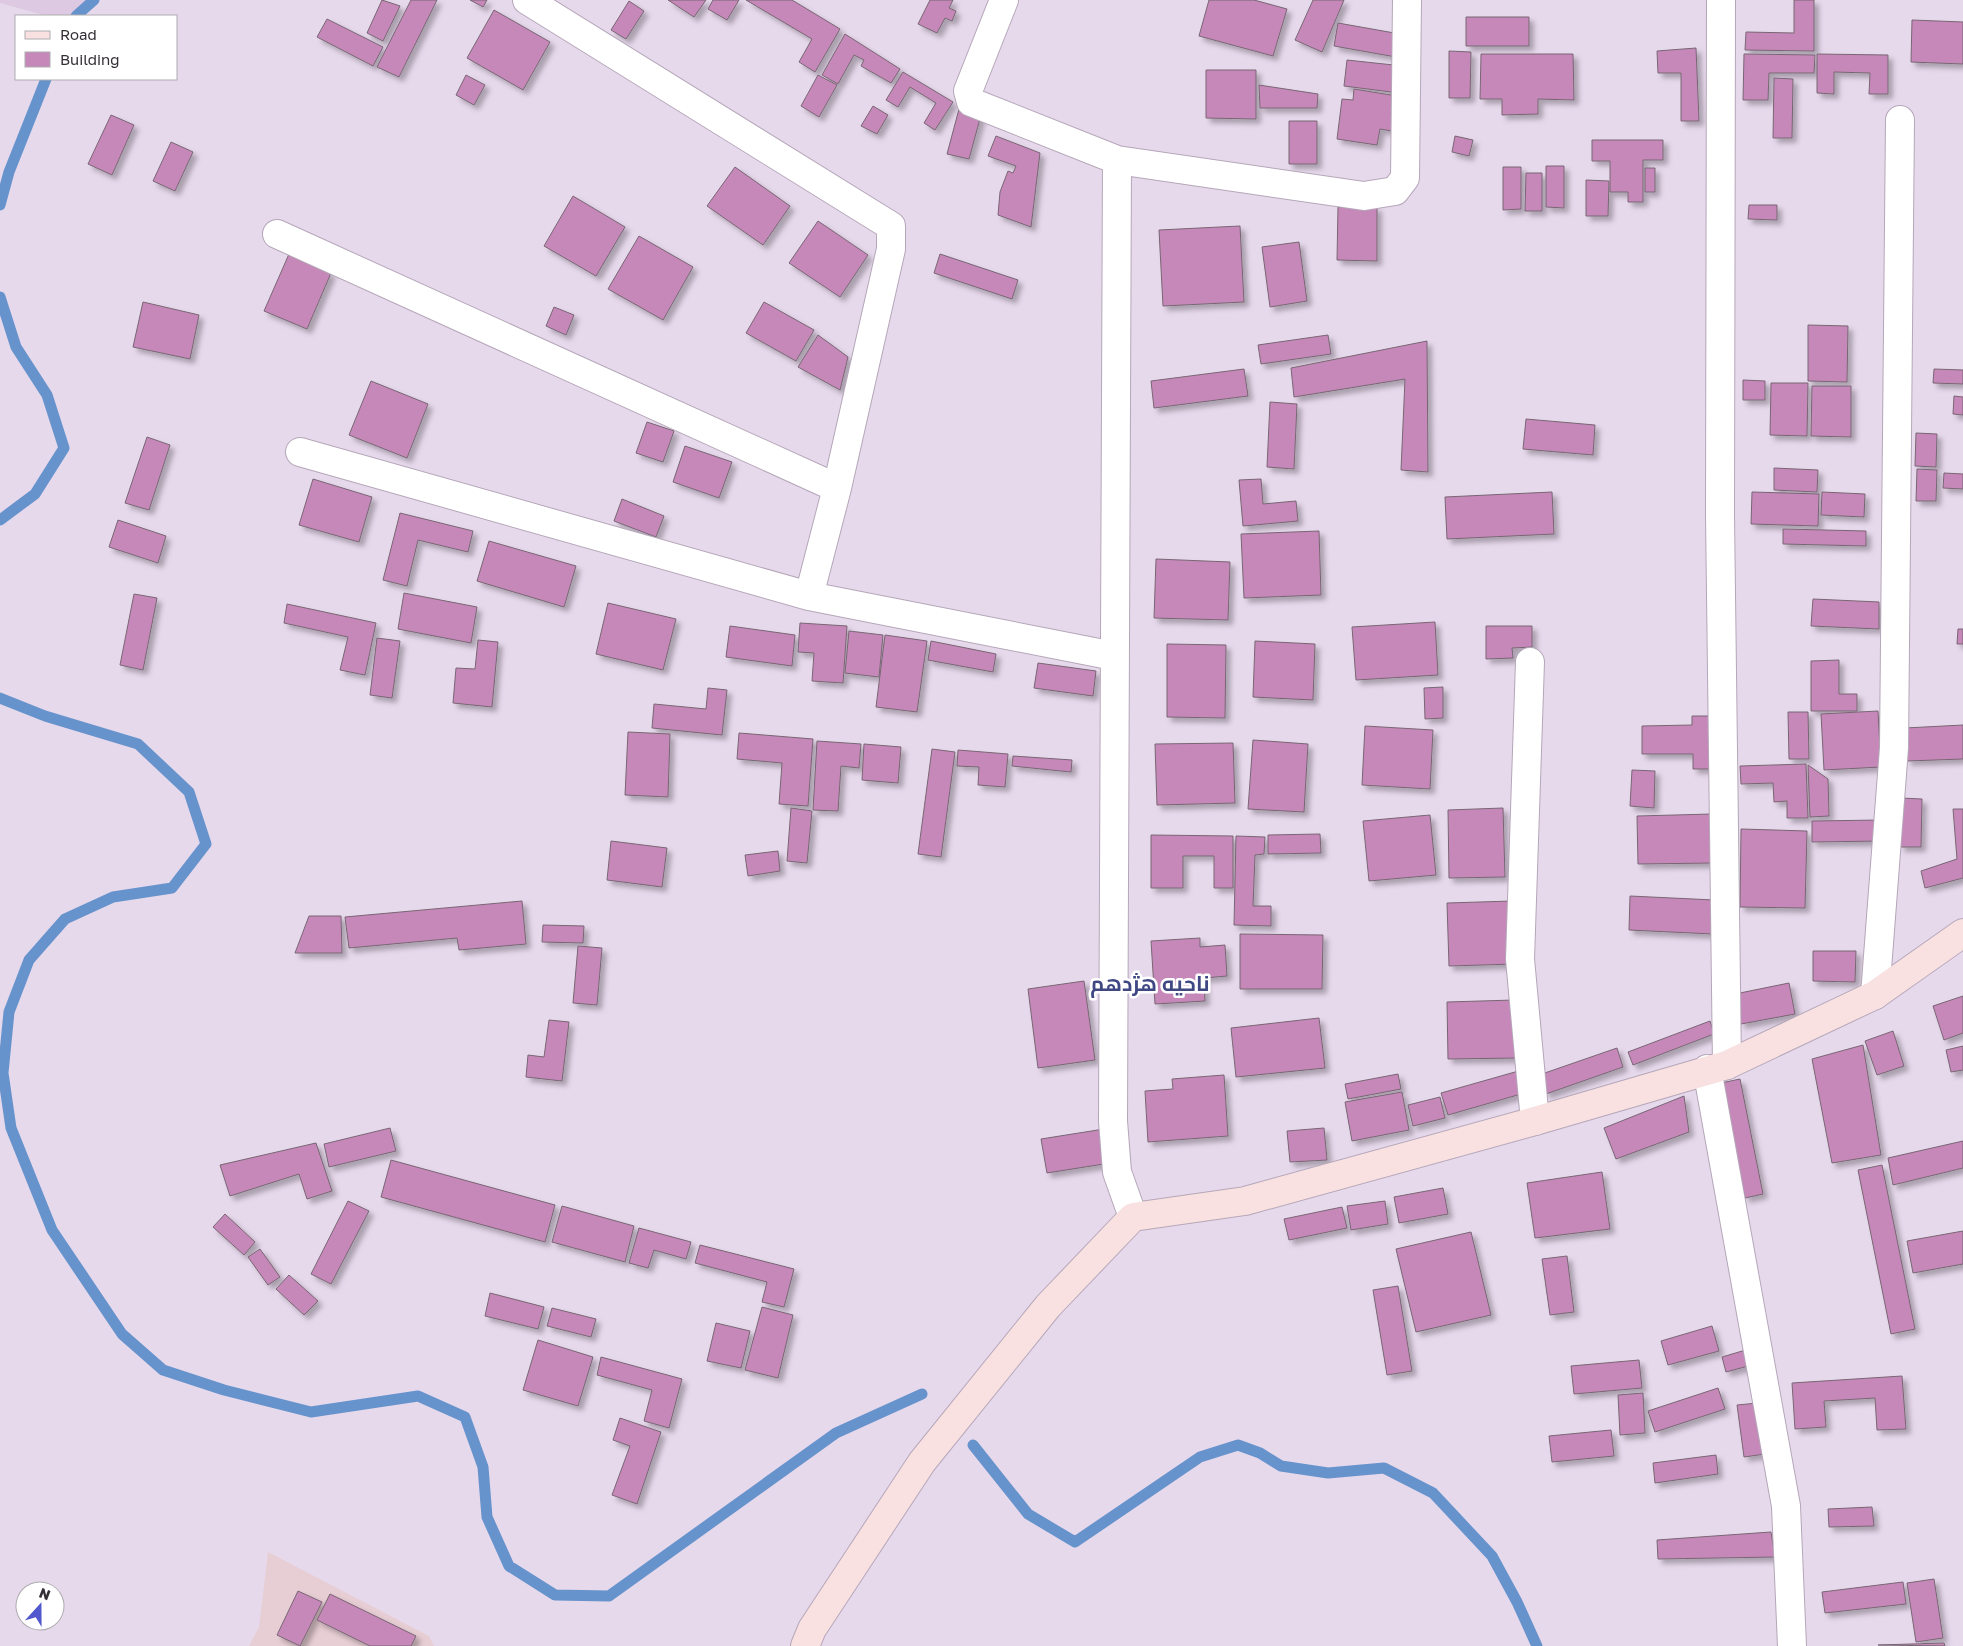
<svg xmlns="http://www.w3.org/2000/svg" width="1963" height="1646" viewBox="0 0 1963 1646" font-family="'Golos Text',Cairo,sans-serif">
<defs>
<filter id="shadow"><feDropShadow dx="4.5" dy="4.5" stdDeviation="2.5" flood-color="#0004"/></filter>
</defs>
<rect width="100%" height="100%" fill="#e7d9ec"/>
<path fill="#ddcae2" d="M 0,0 L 94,0 L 76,16 L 47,16 L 0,3 Z"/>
<path fill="#e7cdd4" d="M 268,1552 L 429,1636 L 434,1646 L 249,1646 L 259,1627 Z"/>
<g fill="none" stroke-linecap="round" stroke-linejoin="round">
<path stroke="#6793cc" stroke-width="11" d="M 76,16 L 94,0
M 0,205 L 9,172 L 46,79
M 0,297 L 16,347 L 47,395 L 64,448 L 35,494 L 0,520
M 0,698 L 45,716 L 138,744 L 189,792 L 206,844 L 172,888 L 113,897 L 65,919 L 29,960 L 9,1012 L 3,1073 L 11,1128 L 52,1230 L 122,1334 L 163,1370 L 224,1390 L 311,1412 L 418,1396 L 465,1417 L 483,1467 L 487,1517 L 509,1566 L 555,1595 L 609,1596 L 836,1433 L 922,1394
M 973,1445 L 1028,1514 L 1075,1542 L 1200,1457 L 1238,1445 L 1260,1453 L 1281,1466 L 1328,1473 L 1384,1468 L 1433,1493 L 1492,1556 L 1517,1602 L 1537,1646"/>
</g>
<path fill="#c688b9" stroke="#786674" filter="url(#shadow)" d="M 382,0 L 400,6 L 383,41 L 367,33 Z
M 411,0 L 437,0 L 399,77 L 377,67 Z
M 470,0 L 487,0 L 483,7 Z
M 668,0 L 706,0 L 694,17 Z
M 713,0 L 739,0 L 727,20 L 708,9 Z
M 746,0 L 792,0 L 840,29 L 815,72 L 799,62 L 812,39 Z
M 930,0 L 953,0 L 949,8 L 956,11 L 952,21 L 945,18 L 937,33 L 918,24 Z
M 1209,0 L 1254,0 L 1287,9 L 1273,56 L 1199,36 Z
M 1313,0 L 1344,0 L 1322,52 L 1295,40 Z
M 1794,0 L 1814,0 L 1814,51 L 1745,50 L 1746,32 L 1794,33 Z
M 629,1 L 644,11 L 626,39 L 611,30 Z
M 494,10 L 550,42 L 523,90 L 467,58 Z
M 1466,17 L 1529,17 L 1529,46 L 1466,46 Z
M 327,19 L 383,47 L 373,66 L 317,37 Z
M 1912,20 L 1963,22 L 1963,64 L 1911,62 Z
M 1338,23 L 1400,34 L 1396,57 L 1334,46 Z
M 845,34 L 900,69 L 891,83 L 861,66 L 864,60 L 854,55 L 838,84 L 822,75 Z
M 1696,48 L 1699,121 L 1681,121 L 1681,73 L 1658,73 L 1657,51 Z
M 1449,51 L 1471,52 L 1470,98 L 1449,98 Z
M 1481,54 L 1573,54 L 1574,100 L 1538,99 L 1538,114 L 1502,115 L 1502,99 L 1480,99 Z
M 1744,54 L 1815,55 L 1814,73 L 1769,73 L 1768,100 L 1743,100 Z
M 1817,54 L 1888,55 L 1888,94 L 1869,94 L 1870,73 L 1834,72 L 1834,94 L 1817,93 Z
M 1347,60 L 1403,66 L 1399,93 L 1344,86 Z
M 1206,70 L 1256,70 L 1256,119 L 1206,118 Z
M 903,72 L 953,102 L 935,130 L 924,123 L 936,103 L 910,87 L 898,107 L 886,100 Z
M 466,75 L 485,85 L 474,105 L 456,95 Z
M 818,75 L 837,85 L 819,117 L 801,106 Z
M 1774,78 L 1793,79 L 1792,138 L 1773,138 Z
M 1259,85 L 1318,94 L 1317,108 L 1260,108 Z
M 1354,89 L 1403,97 L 1398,132 L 1380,129 L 1377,145 L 1337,139 L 1342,99 L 1353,100 Z
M 873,106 L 888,115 L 877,134 L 861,126 Z
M 959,109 L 981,115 L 969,159 L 947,154 Z
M 111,115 L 134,125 L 112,175 L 88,164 Z
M 1289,121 L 1317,121 L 1317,164 L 1289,164 Z
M 996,136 L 1040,153 L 1031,227 L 998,215 L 1000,192 L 1008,171 L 1013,173 L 1016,166 L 988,156 Z
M 1455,136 L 1473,140 L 1469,156 L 1452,152 Z
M 1592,140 L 1663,140 L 1663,160 L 1643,160 L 1643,202 L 1628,202 L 1628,192 L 1610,192 L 1610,161 L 1592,161 Z
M 171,142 L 193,152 L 175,191 L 153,181 Z
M 1546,166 L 1564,166 L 1564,208 L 1546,207 Z
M 735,167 L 790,206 L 763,245 L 707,206 Z
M 1503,167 L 1521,167 L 1521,209 L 1503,210 Z
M 1645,168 L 1655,168 L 1655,192 L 1645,192 Z
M 1526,173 L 1542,173 L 1542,211 L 1525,211 Z
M 1586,180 L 1609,181 L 1608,216 L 1586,216 Z
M 573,196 L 625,227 L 596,276 L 544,246 Z
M 1749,205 L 1777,205 L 1777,220 L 1748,219 Z
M 1338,207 L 1377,207 L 1377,261 L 1337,260 Z
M 818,221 L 868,255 L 840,297 L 789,263 Z
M 1240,226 L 1244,302 L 1163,306 L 1159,230 Z
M 639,236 L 693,267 L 663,320 L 608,289 Z
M 1299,242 L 1307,301 L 1270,307 L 1262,247 Z
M 289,254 L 331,273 L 307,329 L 264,311 Z
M 940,254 L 1018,280 L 1012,299 L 934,273 Z
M 143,302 L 199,315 L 190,359 L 133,347 Z
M 764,302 L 814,330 L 796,361 L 746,333 Z
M 554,307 L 574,315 L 566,335 L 546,326 Z
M 1808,325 L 1848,326 L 1847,382 L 1808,381 Z
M 818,335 L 848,357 L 840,390 L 798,367 Z
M 1328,335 L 1331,354 L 1261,364 L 1258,345 Z
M 1427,341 L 1428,472 L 1401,470 L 1405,379 L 1294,397 L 1291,368 Z
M 1244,369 L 1248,396 L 1154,408 L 1151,381 Z
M 1934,369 L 1963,370 L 1963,384 L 1933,383 Z
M 1743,380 L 1765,381 L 1765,400 L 1743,400 Z
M 371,381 L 428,404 L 407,458 L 349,435 Z
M 1771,383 L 1808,383 L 1807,436 L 1770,435 Z
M 1812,386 L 1851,386 L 1851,437 L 1811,436 Z
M 1954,396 L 1963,397 L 1963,415 L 1953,414 Z
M 1270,402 L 1297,404 L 1294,469 L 1267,467 Z
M 1526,419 L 1595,425 L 1593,455 L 1523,449 Z
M 647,422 L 674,431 L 663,462 L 636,453 Z
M 1916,433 L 1937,434 L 1936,467 L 1915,466 Z
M 147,437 L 170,445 L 149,510 L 125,503 Z
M 685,446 L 732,462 L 719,498 L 673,482 Z
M 1774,468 L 1818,470 L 1817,492 L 1774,490 Z
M 1917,469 L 1937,470 L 1936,501 L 1916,501 Z
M 1944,473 L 1963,474 L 1963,489 L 1943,488 Z
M 313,479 L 372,497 L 359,542 L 299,525 Z
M 1261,479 L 1263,504 L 1296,501 L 1298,521 L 1243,526 L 1239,480 Z
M 1552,492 L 1554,534 L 1447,539 L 1445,497 Z
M 1752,492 L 1819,494 L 1818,526 L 1751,524 Z
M 1822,492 L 1865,494 L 1864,517 L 1821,515 Z
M 622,499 L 664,516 L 656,537 L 614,521 Z
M 400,513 L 473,531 L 468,552 L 418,540 L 407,586 L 383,580 Z
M 118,520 L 166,536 L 158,563 L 109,547 Z
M 1783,529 L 1866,531 L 1866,546 L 1783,544 Z
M 1319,531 L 1321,595 L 1244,598 L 1241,534 Z
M 489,541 L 576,566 L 564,607 L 477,581 Z
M 1156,559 L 1230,562 L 1228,620 L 1154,618 Z
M 404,593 L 477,607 L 471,643 L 398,629 Z
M 134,594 L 157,598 L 143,670 L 120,665 Z
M 1813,599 L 1879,602 L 1879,629 L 1811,626 Z
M 608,603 L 676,619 L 663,670 L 596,654 Z
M 287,604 L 376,623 L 365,675 L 340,670 L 348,637 L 284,623 Z
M 1435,622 L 1438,675 L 1356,680 L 1352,627 Z
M 800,623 L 847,626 L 843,683 L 812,681 L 814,653 L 798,652 Z
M 730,626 L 795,635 L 792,666 L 726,657 Z
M 1486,626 L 1532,626 L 1532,647 L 1512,648 L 1513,658 L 1486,659 Z
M 1958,629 L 1963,629 L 1963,644 L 1957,644 Z
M 849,631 L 883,635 L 879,677 L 845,673 Z
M 885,635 L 927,641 L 917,712 L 876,707 Z
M 377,638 L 400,641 L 392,698 L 370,695 Z
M 478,640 L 498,642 L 492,707 L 453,703 L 456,668 L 475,669 Z
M 931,641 L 996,654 L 993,672 L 928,660 Z
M 1255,641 L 1315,644 L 1313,700 L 1253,697 Z
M 1167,644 L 1226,645 L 1225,718 L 1167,717 Z
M 1839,660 L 1839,694 L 1857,694 L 1857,711 L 1811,711 L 1811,661 Z
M 1038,663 L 1096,671 L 1093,696 L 1034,688 Z
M 1443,687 L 1443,718 L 1425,719 L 1424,688 Z
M 708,688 L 727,690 L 722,735 L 652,728 L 654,704 L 706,709 Z
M 1878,711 L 1881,767 L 1824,770 L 1821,714 Z
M 1788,712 L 1808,712 L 1809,759 L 1789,759 Z
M 1692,716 L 1716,716 L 1716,769 L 1693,769 L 1693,754 L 1642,754 L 1642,726 L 1692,725 Z
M 1963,725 L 1963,759 L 1907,761 L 1905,728 Z
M 1365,726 L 1433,730 L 1430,789 L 1362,785 Z
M 628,732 L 670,734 L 668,797 L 625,795 Z
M 739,733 L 813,739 L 808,806 L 779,804 L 782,763 L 737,759 Z
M 1253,740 L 1308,744 L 1304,812 L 1248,809 Z
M 817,741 L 861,744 L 859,768 L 841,766 L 838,811 L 813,810 Z
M 1233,743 L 1235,803 L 1157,805 L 1155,744 Z
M 864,744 L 901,747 L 898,783 L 862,780 Z
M 932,749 L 955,752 L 941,857 L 918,854 Z
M 958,750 L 1008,754 L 1005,787 L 978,785 L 979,767 L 957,766 Z
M 1013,756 L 1072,760 L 1071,772 L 1012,766 Z
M 1806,764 L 1808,818 L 1787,818 L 1787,801 L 1774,802 L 1773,783 L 1741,784 L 1740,766 Z
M 1808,765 L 1828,779 L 1829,816 L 1810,817 Z
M 1632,770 L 1655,771 L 1654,808 L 1630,806 Z
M 1901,798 L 1922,799 L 1921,847 L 1900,847 Z
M 791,808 L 812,811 L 807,863 L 787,861 Z
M 1503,808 L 1505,877 L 1449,878 L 1448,810 Z
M 1953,809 L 1963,809 L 1963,878 L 1925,888 L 1921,871 L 1957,859 Z
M 1712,814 L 1713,863 L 1638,864 L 1637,816 Z
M 1430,815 L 1436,875 L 1369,881 L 1363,821 Z
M 1882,820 L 1882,841 L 1812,842 L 1812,821 Z
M 1741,829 L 1807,831 L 1805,908 L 1740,907 Z
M 1320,834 L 1321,853 L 1268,854 L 1268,835 Z
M 1151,835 L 1233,836 L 1233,888 L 1214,888 L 1214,856 L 1183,856 L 1183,888 L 1151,888 Z
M 1236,836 L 1265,837 L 1264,854 L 1255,855 L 1253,906 L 1271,906 L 1271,926 L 1234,925 Z
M 611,841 L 667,848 L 662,887 L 607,880 Z
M 778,851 L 780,871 L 748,876 L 745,855 Z
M 1630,896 L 1714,900 L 1713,934 L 1629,930 Z
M 522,901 L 526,944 L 459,950 L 457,938 L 349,948 L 345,917 Z
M 1512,901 L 1514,964 L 1449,966 L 1447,903 Z
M 309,916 L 341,916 L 342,953 L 295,953 Z
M 543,925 L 584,926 L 583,943 L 542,942 Z
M 1240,934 L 1323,935 L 1322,989 L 1240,989 Z
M 1200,938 L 1200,947 L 1225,945 L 1227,976 L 1204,978 L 1205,1001 L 1155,1004 L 1151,941 Z
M 578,946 L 602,948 L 597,1005 L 573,1003 Z
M 1813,951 L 1856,951 L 1855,982 L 1813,981 Z
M 1084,981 L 1095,1060 L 1038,1068 L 1028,989 Z
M 1789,983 L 1795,1014 L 1741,1024 L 1735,994 Z
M 1963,996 L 1963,1033 L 1944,1040 L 1933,1006 Z
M 1514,1000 L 1516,1058 L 1448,1059 L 1447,1002 Z
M 1319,1018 L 1325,1068 L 1236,1077 L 1231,1028 Z
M 549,1020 L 569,1022 L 562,1081 L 526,1077 L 528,1055 L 544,1057 Z
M 1710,1021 L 1714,1034 L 1633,1065 L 1628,1052 Z
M 1893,1031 L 1904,1066 L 1877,1075 L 1865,1041 Z
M 1863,1045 L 1881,1155 L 1832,1163 L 1812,1059 Z
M 1963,1046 L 1963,1070 L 1951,1072 L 1946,1050 Z
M 1617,1048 L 1623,1067 L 1546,1094 L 1539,1075 Z
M 1522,1070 L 1528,1092 L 1448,1115 L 1441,1093 Z
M 1398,1074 L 1401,1089 L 1348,1099 L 1345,1084 Z
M 1224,1075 L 1228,1136 L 1148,1142 L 1145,1091 L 1173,1089 L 1172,1079 Z
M 1740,1079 L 1763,1194 L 1745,1198 L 1721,1083 Z
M 1402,1092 L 1409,1130 L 1352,1141 L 1345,1102 Z
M 1684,1096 L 1689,1132 L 1616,1159 L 1604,1128 Z
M 1440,1097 L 1445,1118 L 1413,1126 L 1408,1105 Z
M 390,1128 L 396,1151 L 329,1167 L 324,1144 Z
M 1324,1128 L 1327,1160 L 1290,1162 L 1287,1131 Z
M 1104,1129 L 1110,1163 L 1047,1173 L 1041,1139 Z
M 1963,1141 L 1963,1168 L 1893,1185 L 1888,1158 Z
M 316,1143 L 332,1191 L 307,1199 L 299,1174 L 230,1196 L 220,1165 Z
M 391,1160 L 555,1205 L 545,1242 L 381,1197 Z
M 1882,1165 L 1915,1329 L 1891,1334 L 1858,1170 Z
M 1602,1172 L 1610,1229 L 1535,1238 L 1527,1183 Z
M 1443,1188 L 1448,1214 L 1399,1223 L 1394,1197 Z
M 348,1201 L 369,1211 L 331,1284 L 311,1274 Z
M 1385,1201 L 1388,1224 L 1351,1230 L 1347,1206 Z
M 562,1206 L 634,1226 L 625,1262 L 552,1242 Z
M 1342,1207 L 1347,1228 L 1289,1240 L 1284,1219 Z
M 225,1214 L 255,1242 L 244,1255 L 213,1227 Z
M 639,1228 L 691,1242 L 686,1259 L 654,1250 L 648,1268 L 629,1263 Z
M 1963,1231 L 1963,1264 L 1913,1273 L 1907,1241 Z
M 1471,1232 L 1491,1315 L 1416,1332 L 1396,1249 Z
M 700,1245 L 794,1269 L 784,1307 L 762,1302 L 767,1282 L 695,1263 Z
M 260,1249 L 280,1277 L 268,1285 L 248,1257 Z
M 1567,1256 L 1574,1312 L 1550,1315 L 1542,1259 Z
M 289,1275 L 318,1301 L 304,1315 L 276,1289 Z
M 1398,1286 L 1412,1371 L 1387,1375 L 1373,1290 Z
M 490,1293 L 544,1307 L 538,1329 L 485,1316 Z
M 762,1307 L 793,1315 L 778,1378 L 745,1370 Z
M 552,1308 L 596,1319 L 591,1337 L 547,1326 Z
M 716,1323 L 750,1331 L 741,1368 L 707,1361 Z
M 1712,1326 L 1719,1351 L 1668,1365 L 1661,1341 Z
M 538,1340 L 593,1357 L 578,1406 L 523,1390 Z
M 1749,1349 L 1752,1365 L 1726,1372 L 1722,1357 Z
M 601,1357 L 682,1379 L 669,1428 L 644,1421 L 652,1390 L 597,1375 Z
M 1639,1360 L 1642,1388 L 1574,1394 L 1571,1366 Z
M 1902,1376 L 1906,1429 L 1877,1430 L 1875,1398 L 1824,1401 L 1826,1427 L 1795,1429 L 1792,1383 Z
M 1718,1388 L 1725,1409 L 1655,1432 L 1648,1411 Z
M 1643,1393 L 1645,1433 L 1620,1435 L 1618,1395 Z
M 1758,1403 L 1765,1454 L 1744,1457 L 1737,1405 Z
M 620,1418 L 661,1432 L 637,1504 L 612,1495 L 630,1446 L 613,1440 Z
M 1611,1430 L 1614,1456 L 1552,1462 L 1549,1436 Z
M 1716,1455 L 1718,1474 L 1655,1483 L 1653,1463 Z
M 1872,1507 L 1874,1526 L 1829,1527 L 1828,1509 Z
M 1771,1532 L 1775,1557 L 1658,1559 L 1657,1540 Z
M 1934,1579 L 1943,1638 L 1916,1642 L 1907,1583 Z
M 1903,1582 L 1906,1604 L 1825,1613 L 1822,1592 Z
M 298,1591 L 322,1602 L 300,1646 L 277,1635 Z
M 330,1594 L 416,1636 L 411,1646 L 370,1646 L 317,1620 Z
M 1944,1643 L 1945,1646 L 1878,1645 Z"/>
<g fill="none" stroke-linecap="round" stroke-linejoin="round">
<defs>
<path id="street" d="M 527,0 L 891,226 L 891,249 L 837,488 L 809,596
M 1004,0 L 968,91 L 971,102 L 1117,160 L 1364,196 L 1395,191 L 1405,178 L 1407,0
M 1721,0 L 1720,515 L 1727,1065
M 1117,160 L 1113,1121 L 1117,1172 L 1133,1217
M 277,234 L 837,488
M 300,452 L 809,596 L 1114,656
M 1530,662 L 1520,959 L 1535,1121
M 1875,995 L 1894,748 L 1900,120
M 1707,1069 L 1786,1506 L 1792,1646"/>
<path id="secondary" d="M 805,1646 L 812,1629 L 922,1462 L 1048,1306 L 1133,1217 L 1245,1201 L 1535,1121 L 1727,1065 L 1875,995 L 1963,933"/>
</defs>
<use href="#street" stroke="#b5a7b9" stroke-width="30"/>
<use href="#secondary" stroke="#b5a7b9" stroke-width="30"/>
<use href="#street" stroke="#fff" stroke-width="28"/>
<use href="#secondary" stroke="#f9e0e1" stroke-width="28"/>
</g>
<g text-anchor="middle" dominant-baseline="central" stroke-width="5" stroke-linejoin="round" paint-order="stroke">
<g font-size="21" font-weight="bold" fill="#404884" stroke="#fff">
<text x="1150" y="983">ناحیه هژدهم</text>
</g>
</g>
<rect x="15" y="15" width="162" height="65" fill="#ffffff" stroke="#aeacaf"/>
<rect x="25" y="31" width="25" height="8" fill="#f9e0e1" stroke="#aeacaf"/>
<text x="60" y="40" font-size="15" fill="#342f36">Road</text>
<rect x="25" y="52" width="25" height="15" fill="#c688b9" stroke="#aeacaf"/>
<text x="60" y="65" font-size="15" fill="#342f36">Building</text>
<g transform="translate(40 1606) rotate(21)"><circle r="24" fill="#ffffff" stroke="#aeacaf"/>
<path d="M0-4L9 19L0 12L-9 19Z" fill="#5158ce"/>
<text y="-8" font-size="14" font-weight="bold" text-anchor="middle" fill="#342f36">N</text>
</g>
</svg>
